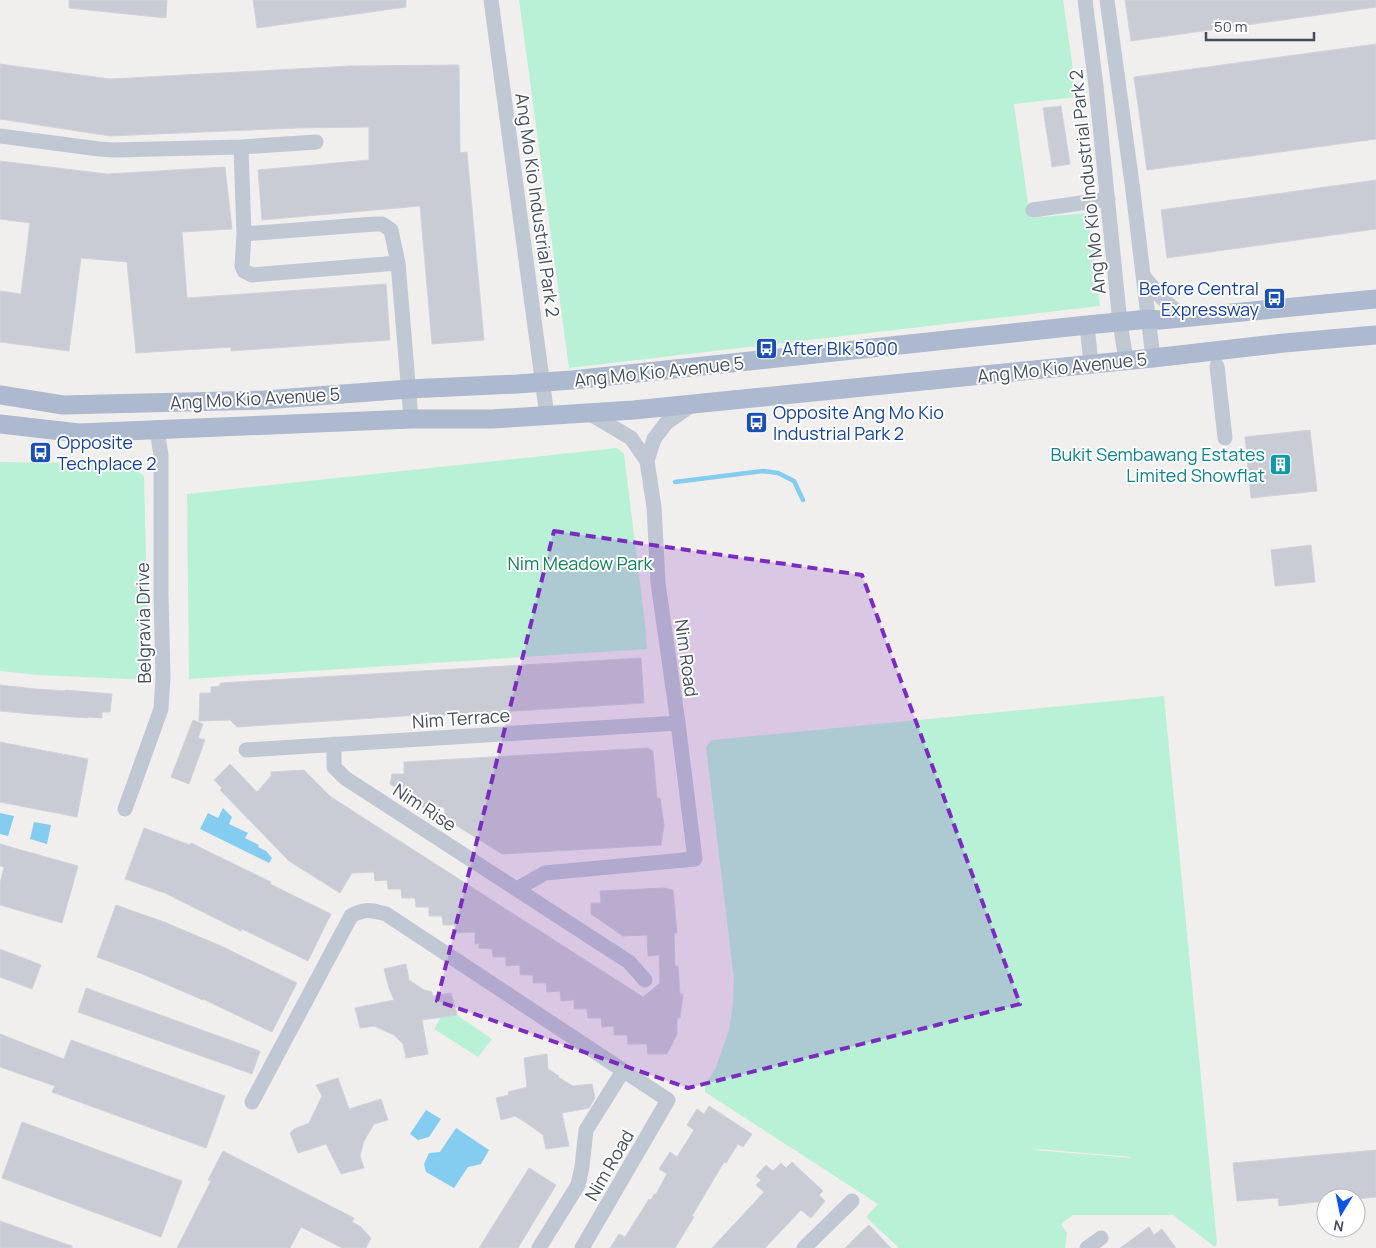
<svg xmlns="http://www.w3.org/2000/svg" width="1376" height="1248" viewBox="0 0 1376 1248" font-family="Manrope,sans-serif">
<rect width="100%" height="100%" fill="#f1eeee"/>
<path fill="#b9f1d6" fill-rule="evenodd" d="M 519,0 L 1063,0 L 1077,97 L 1014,104 L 1030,218 L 1088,213 L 1100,306 L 569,368 Z
M 617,448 L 624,454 L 646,631 L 647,649 L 189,679 L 187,494 Z
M 0,462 L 128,464 L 144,476 L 149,680 L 38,675 L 0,671 Z
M 1164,696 L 1217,1243 L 1215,1247 L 1173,1215 L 1073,1215 L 1061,1224 L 1067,1233 L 1065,1248 L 899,1248 L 866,1217 L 878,1204 L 705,1092 L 705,1087 L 716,1067 L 729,1030 L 733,1005 L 734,979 L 706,747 L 712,740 ZM 1038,1149 L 1131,1157 L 1131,1158 L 1034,1150 Z
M 457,1015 L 492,1039 L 478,1057 L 434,1029 L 441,1017 Z"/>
<path fill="#84ccf0" d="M 223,808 L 232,817 L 229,824 L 248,833 L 245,838 L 259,845 L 258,847 L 266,851 L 272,858 L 269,863 L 200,829 L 208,813 L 218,818 Z
M 0,813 L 14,816 L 8,836 L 0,834 Z
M 34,822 L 51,825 L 47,844 L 30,839 Z
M 426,1110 L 441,1119 L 429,1137 L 418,1140 L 410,1134 Z
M 456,1128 L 489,1150 L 481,1164 L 468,1167 L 454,1188 L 426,1172 L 424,1164 L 429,1153 L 440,1152 Z"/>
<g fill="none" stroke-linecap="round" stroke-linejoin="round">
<path stroke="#84ccf0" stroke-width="4.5" d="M 675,482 L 763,471 L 778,473 L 794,481 L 803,500"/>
</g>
<path fill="#c9ccd4" stroke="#d1d3da" d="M 69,0 L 167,0 L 166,18 L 69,8 Z
M 253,0 L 406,0 L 406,7 L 257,28 Z
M 1125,0 L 1376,0 L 1376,7 L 1131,41 Z
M 1376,44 L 1376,139 L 1147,170 L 1134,77 Z
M 0,64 L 110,79 L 350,66 L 459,65 L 460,153 L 467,152 L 484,340 L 432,344 L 420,206 L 262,220 L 258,170 L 369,160 L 369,127 L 297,128 L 110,136 L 0,119 Z
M 1061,106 L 1070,164 L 1052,167 L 1043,108 Z
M 0,161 L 107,174 L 225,167 L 232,229 L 182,232 L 187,298 L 386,284 L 390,340 L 231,351 L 231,347 L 136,353 L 127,262 L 81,258 L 69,351 L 0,342 L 0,291 L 21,294 L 30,223 L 0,219 Z
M 1376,180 L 1376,229 L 1167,258 L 1161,210 Z
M 1310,430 L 1317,491 L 1251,498 L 1245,437 Z
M 1311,545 L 1315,582 L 1275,586 L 1271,550 Z
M 641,658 L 644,703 L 435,716 L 435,714 L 237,727 L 230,720 L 199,721 L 200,693 L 211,693 L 211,687 L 220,686 L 220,683 Z
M 0,685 L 36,689 L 65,691 L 65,690 L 112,694 L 110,712 L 102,712 L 102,718 L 88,717 L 88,718 L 31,714 L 0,711 Z
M 193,720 L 203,724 L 198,738 L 205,740 L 189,784 L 171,777 Z
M 0,742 L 88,759 L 77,817 L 0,802 Z
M 648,748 L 653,751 L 657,798 L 660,798 L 664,825 L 661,845 L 502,854 L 446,819 L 444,807 L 423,808 L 418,801 L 415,801 L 390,784 L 392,774 L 404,774 L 404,762 Z
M 230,764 L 257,792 L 271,776 L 271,772 L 304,770 L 331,797 L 643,997 L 660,983 L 659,955 L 648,956 L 647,935 L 623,936 L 591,914 L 591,903 L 601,903 L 600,891 L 664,888 L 673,890 L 677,933 L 674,933 L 675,966 L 678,966 L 680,994 L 683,994 L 680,1018 L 677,1018 L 677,1034 L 667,1054 L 648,1054 L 647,1044 L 628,1044 L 627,1035 L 614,1035 L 614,1026 L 602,1027 L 601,1018 L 588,1018 L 587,1009 L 574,1009 L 574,1000 L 561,1001 L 560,991 L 547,992 L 546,983 L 533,983 L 533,975 L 520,975 L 520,965 L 506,966 L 506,957 L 493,957 L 492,949 L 479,948 L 479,943 L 475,944 L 475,932 L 455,933 L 455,925 L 443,925 L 442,916 L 429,916 L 429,907 L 416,907 L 415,898 L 402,898 L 401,889 L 388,889 L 387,880 L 375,881 L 374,872 L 352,873 L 340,893 L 289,861 L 220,790 L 222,788 L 214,780 Z
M 144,828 L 190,845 L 191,843 L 271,882 L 270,884 L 331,914 L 308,961 L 242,929 L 241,931 L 165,893 L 125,879 Z
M 0,844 L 78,866 L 62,923 L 0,905 L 0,883 L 4,867 L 0,866 Z
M 116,905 L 164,922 L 221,946 L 297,983 L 272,1032 L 203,999 L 203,1000 L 140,973 L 97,957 Z
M 0,949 L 41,965 L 32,989 L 0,977 Z
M 406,964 L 409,980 L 424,990 L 432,992 L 433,996 L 451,993 L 457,1015 L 422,1020 L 428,1054 L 406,1058 L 403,1044 L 394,1035 L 374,1026 L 360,1028 L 355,1008 L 394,1000 L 389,988 L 384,969 Z
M 86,988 L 260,1051 L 252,1074 L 78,1012 Z
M 0,1034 L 64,1059 L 71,1040 L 225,1096 L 206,1148 L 52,1092 L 55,1086 L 0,1067 Z
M 547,1054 L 548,1069 L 559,1076 L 558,1077 L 573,1086 L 592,1084 L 595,1098 L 589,1108 L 562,1113 L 569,1146 L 546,1149 L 543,1135 L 525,1122 L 515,1116 L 501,1120 L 496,1098 L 509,1095 L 508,1092 L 527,1087 L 524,1058 Z
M 338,1078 L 349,1109 L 381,1099 L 388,1120 L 374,1124 L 364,1141 L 360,1156 L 364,1168 L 341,1174 L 326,1144 L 298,1153 L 290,1133 L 294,1129 L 309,1123 L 322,1096 L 316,1085 Z
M 709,1106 L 752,1134 L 743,1147 L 738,1144 L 726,1163 L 724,1162 L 692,1216 L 694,1217 L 675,1248 L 610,1248 L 619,1234 L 625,1237 L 649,1199 L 651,1200 L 654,1194 L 656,1194 L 667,1174 L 659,1169 L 670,1152 L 677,1157 L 694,1130 L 687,1125 L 697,1109 L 704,1114 Z
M 22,1122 L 182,1181 L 161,1237 L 2,1178 Z
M 1376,1150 L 1376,1197 L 1356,1199 L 1326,1198 L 1326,1201 L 1279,1206 L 1278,1198 L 1237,1201 L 1233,1163 Z
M 223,1151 L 354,1218 L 352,1222 L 361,1227 L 371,1238 L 366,1248 L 342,1248 L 301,1227 L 290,1248 L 177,1248 L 211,1181 L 208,1180 Z
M 792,1162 L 823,1191 L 819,1195 L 825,1201 L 811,1218 L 801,1210 L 765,1248 L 712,1248 L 764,1192 L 756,1185 L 761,1180 L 756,1176 L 766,1165 L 773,1171 L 781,1163 L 786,1168 Z
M 529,1168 L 556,1185 L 518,1248 L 479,1248 Z
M 0,1221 L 72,1246 L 72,1248 L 0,1248 Z
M 869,1225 L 891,1248 L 845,1248 L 860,1233 Z
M 1149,1227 L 1154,1235 L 1162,1229 L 1176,1248 L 1120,1248 Z"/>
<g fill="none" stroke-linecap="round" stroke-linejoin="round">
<path stroke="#c0c8d4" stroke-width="15" d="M 491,0 L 547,416
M 1085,0 L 1096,86 L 1120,323 L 1126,360
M 1107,0 L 1133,191 L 1153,358
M 0,136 L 99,149 L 113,150 L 241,147 L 316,142
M 241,147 L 244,234 L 242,266 L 244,271 L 252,275 L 398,263
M 1033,210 L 1108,199
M 244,234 L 375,224 L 382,224 L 391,230 L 398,263 L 411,419
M 1143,276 L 1162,298 L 1183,317
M 1087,325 L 1091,364
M 1217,366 L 1225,438
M 589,413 L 631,438 L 647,461 L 654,439 L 666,423 L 693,404
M 334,744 L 334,767 L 345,778 L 629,962 L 645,980
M 246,750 L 678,723
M 125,809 L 161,709 L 163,678 L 161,594 L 161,455 L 157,430
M 517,889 L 545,873 L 695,859 L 678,723 L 658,583 L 654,507 L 647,461
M 252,1102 L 351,916 C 365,908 371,910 386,914 L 668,1100 L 582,1248
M 539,1248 L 578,1185 L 582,1167 L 586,1130 L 623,1071
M 804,1248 L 852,1201
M 1087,1248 L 1101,1238"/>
<path stroke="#acb9cf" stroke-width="19" d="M 0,395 L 63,405 L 264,400 L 409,389 L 517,384 L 572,380 L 1087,325 L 1149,319 L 1160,320 L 1376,299
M 0,424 L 79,433 L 411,419 L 492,419 L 634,410 L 693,404 L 1153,358 L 1284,343 L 1376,335"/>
</g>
<path fill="#7b2cbf" fill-opacity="0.2" stroke="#7b2cbf" stroke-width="4" stroke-dasharray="10 6" stroke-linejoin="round" d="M 554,531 L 862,575 L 1020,1004 L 688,1088 L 437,1001 Z"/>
<defs>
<symbol id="bus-square" viewBox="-11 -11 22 22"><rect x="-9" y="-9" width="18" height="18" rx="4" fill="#1a4fb4" stroke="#fff"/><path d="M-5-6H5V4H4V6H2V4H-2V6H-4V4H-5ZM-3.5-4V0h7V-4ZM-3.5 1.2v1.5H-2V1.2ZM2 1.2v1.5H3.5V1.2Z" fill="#fff"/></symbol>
<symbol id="building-square" viewBox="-11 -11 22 22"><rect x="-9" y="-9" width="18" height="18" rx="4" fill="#0f9aa8" stroke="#fff"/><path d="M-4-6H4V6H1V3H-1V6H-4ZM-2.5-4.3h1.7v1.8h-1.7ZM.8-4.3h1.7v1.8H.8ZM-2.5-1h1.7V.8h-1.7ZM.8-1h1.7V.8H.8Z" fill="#fff"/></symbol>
</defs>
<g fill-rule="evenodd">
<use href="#bus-square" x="1262" y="286" width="25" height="25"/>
<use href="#bus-square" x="754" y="336" width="25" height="25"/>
<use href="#bus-square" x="744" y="410" width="25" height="25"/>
<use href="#bus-square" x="28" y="440" width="25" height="25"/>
<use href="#building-square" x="1268" y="452" width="25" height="25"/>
</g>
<g text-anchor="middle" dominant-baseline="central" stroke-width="4" stroke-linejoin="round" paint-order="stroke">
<g font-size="18" fill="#454e5c" stroke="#fff">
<text transform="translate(1087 182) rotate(-96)">Ang Mo Kio Industrial Park 2</text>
<text transform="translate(538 205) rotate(82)">Ang Mo Kio Industrial Park 2</text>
<text transform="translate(1062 367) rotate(-6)">Ang Mo Kio Avenue 5</text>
<text transform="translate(659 371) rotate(-6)">Ang Mo Kio Avenue 5</text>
<text transform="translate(255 398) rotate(-3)">Ang Mo Kio Avenue 5</text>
<text transform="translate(143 623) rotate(-91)">Belgravia Drive</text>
<text transform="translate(687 658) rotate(82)">Nim Road</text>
<text transform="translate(461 718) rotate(-4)">Nim Terrace</text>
<text transform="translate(425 807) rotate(33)">Nim Rise</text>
<text transform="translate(609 1165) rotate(-60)">Nim Road</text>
</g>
<g font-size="18" fill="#164399" stroke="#fff" text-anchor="start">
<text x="1259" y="288" text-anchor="end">Before Central<tspan x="1259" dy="21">Expressway</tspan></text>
<text x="782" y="348">After Blk 5000</text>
<text x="773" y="412">Opposite Ang Mo Kio<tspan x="773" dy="21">Industrial Park 2</tspan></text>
<text x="57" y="442">Opposite<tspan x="57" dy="21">Techplace 2</tspan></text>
</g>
<g font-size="18" fill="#0d838f" stroke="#fff" text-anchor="end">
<text x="1265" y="454">Bukit Sembawang Estates<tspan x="1265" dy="21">Limited Showflat</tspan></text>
</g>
<g font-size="18" fill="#128258" stroke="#fff">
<text x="580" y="563">Nim Meadow Park</text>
</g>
</g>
<g transform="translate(1341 1213) rotate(190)"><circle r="24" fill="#ffffff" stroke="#b5b8be"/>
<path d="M0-4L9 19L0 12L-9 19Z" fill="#0f53e9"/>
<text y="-8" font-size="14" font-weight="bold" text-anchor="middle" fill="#454e5c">N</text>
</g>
<path d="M1206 32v8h108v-8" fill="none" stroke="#454e5c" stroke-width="2.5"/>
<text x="1214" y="32" font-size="15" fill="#454e5c" stroke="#ffffff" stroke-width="4" paint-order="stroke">50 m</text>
</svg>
